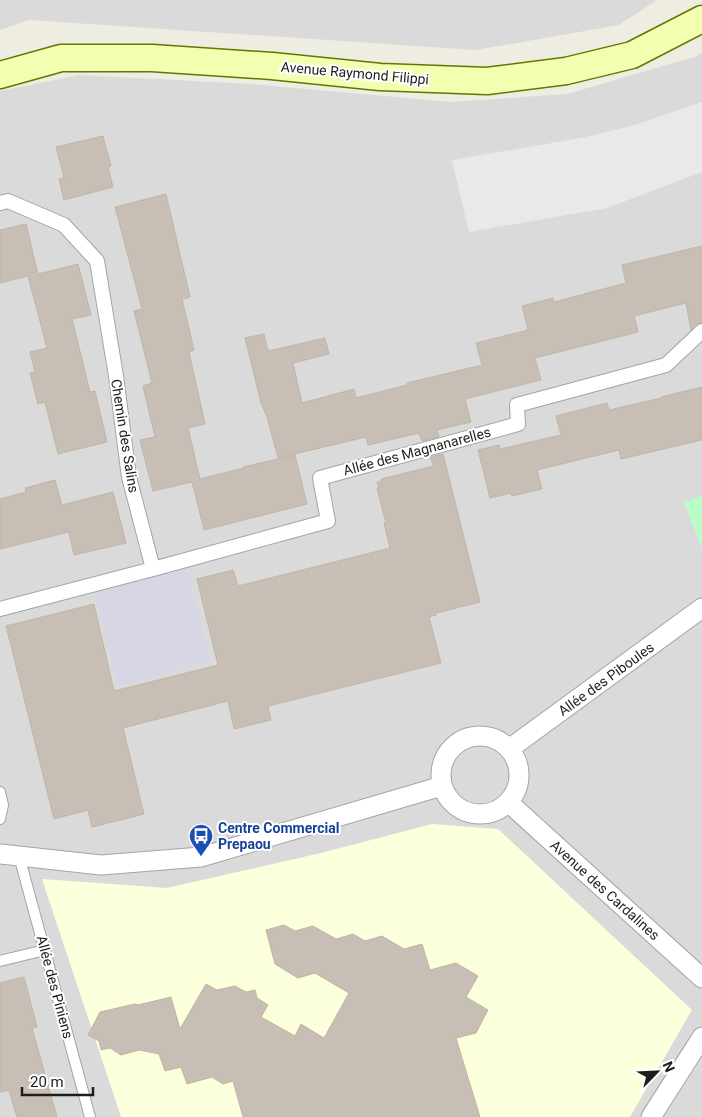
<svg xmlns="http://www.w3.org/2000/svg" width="702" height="1117" viewBox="0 0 702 1117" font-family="Roboto,sans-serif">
<rect width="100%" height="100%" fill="#efece2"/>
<path fill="#dbdada" d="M 0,0 L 657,0 L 619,25 L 476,50 L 29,20 L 0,30 Z
M 702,52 L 702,1117 L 0,1117 L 0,91 L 79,75 L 251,84 L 451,102 L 567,94 L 697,56 Z"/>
<path fill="#fbffdb" d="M 432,824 L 498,829 L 692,1010 L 630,1117 L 121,1117 L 42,879 L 167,888 L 321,853 Z"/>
<path fill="#bafec7" d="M 702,496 L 702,549 L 684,502 Z"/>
<path fill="#e9e9e9" d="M 702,102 L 702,172 L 607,208 L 469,232 L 452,160 L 581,138 L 635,125 Z"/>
<path fill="#d7d6e5" d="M 185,561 L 210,661 L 118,686 L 93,585 Z"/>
<path fill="#c7bfb5" stroke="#c2b4a3" d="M 103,136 L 111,166 L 108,167 L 113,187 L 64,200 L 59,179 L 64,178 L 56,147 Z
M 166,194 L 190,297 L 182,299 L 194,350 L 189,352 L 205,424 L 188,428 L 200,479 L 244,468 L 243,467 L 295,455 L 307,504 L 204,530 L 192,482 L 153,491 L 140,440 L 155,437 L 143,386 L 152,383 L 134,311 L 142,309 L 115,207 Z
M 26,224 L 38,274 L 78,264 L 91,315 L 72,319 L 90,392 L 95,391 L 107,442 L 58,454 L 45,402 L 38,404 L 30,373 L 35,372 L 30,352 L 47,348 L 28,276 L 0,283 L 0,230 Z
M 702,246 L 702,322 L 696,324 L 691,330 L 686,303 L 634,316 L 638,332 L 535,358 L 541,380 L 465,399 L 471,422 L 437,430 L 439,437 L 422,441 L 419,433 L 368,445 L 366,437 L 278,458 L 267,417 L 261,403 L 245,338 L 264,334 L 268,351 L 325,338 L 329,354 L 293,363 L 302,403 L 354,389 L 356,398 L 407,385 L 407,383 L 482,365 L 476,343 L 528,330 L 522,306 L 553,298 L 554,302 L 626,283 L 622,265 Z
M 702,387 L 702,440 L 621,459 L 619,450 L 537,470 L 542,489 L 512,496 L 511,493 L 490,498 L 478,450 L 499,445 L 500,449 L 561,435 L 556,416 L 607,403 L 609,410 L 661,398 L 661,397 Z
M 443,454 L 480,602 L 436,613 L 436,615 L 429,617 L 441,663 L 268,706 L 271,720 L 234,729 L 228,701 L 123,728 L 144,814 L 92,827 L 88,810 L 54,819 L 6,626 L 94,604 L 114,691 L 218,665 L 197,579 L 233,570 L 238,586 L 390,548 L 384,523 L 386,523 L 377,488 L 379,488 L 377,482 L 381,482 L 381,479 L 434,466 L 430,457 Z
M 55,480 L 62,505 L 113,492 L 126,543 L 74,555 L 69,532 L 0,549 L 0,499 L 26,492 L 25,488 Z
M 284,925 L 295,931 L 313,926 L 336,939 L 353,934 L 365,941 L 382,936 L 404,949 L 422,944 L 430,970 L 456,963 L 478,976 L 466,997 L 488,1010 L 476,1033 L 456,1038 L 480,1117 L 243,1117 L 233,1081 L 223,1084 L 212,1077 L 187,1084 L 181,1067 L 165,1071 L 159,1054 L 139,1050 L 121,1055 L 110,1048 L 101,1050 L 99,1041 L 88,1035 L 100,1012 L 135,1004 L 138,1005 L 171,997 L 180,1029 L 206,984 L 217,990 L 235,986 L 246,992 L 255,990 L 257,998 L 268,1005 L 261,1017 L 295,1036 L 301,1024 L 324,1038 L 349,993 L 315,973 L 298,978 L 275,964 L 266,930 Z
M 24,977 L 37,1027 L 32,1028 L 57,1117 L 17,1117 L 9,1090 L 0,1092 L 0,983 Z"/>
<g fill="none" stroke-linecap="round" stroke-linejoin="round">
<defs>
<path id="service" d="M 0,792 L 3,805 L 0,819
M 19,856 L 90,1117
M 0,961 L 45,950"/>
<path id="pedestrian" d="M 0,203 L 8,201 L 64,225 L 97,261 L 116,376 L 129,477 L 153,569 L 0,609
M 153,569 L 328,521 L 320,478 L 518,424 L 517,405 L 666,365 L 702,331"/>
<path id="minor" d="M441 775a39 39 0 1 1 78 0a39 39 0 1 1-78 0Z
M 509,749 L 702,608
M 508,802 L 702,978
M 0,854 L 101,865 L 201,857 L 442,786
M 651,1117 L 702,1037"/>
<path id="secondary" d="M 0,75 L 61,58 L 152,58 L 272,66 L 380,77 L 487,81 L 566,71 L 632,55 L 702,19"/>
</defs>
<use href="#service" stroke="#a4a4a4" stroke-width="12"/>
<use href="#pedestrian" stroke="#a4a4a4" stroke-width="16"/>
<use href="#minor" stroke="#a4a4a4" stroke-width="21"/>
<use href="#secondary" stroke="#5e7800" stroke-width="29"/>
<use href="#service" stroke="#fff" stroke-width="10"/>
<use href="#pedestrian" stroke="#fff" stroke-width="14"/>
<use href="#minor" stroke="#fff" stroke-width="19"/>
<use href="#secondary" stroke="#f2feb0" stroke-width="26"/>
</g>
<defs>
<symbol id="bus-pin" viewBox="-11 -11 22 30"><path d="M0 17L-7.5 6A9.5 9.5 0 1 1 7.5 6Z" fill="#1a4fb4" stroke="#fff"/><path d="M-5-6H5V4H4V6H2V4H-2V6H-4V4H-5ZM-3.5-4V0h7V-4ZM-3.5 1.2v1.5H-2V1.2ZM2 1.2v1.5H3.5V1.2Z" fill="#fff"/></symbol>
</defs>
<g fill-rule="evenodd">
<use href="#bus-pin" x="187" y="822" width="28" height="38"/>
</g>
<g text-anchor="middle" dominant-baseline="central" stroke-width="4" stroke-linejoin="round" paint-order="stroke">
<g font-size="14" fill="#1d1d1d" stroke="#fff">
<text transform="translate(355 73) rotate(5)">Avenue Raymond Filippi</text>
<text transform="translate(125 436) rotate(81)">Chemin des Salins</text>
<text transform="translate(417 451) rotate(-15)">Allée des Magnanarelles</text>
<text transform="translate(606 679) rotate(-36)">Allée des Piboules</text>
<text transform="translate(605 890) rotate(42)">Avenue des Cardalines</text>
<text transform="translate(55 987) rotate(75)">Allée des Piniens</text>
</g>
<g font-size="14" font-weight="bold" fill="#164399" stroke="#fff" text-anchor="start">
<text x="218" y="828">Centre Commercial<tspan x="218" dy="16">Prepaou</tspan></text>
</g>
</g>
<g transform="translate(657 1072) rotate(66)" stroke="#ffffff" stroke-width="4" paint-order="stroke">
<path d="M0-4L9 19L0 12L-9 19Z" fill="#1d1d1d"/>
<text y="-8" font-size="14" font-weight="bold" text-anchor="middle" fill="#1d1d1d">N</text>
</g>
<path d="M22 1087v8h71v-8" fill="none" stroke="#1d1d1d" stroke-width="2.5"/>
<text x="30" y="1087" font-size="15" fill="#1d1d1d" stroke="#ffffff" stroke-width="4" paint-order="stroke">20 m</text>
</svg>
